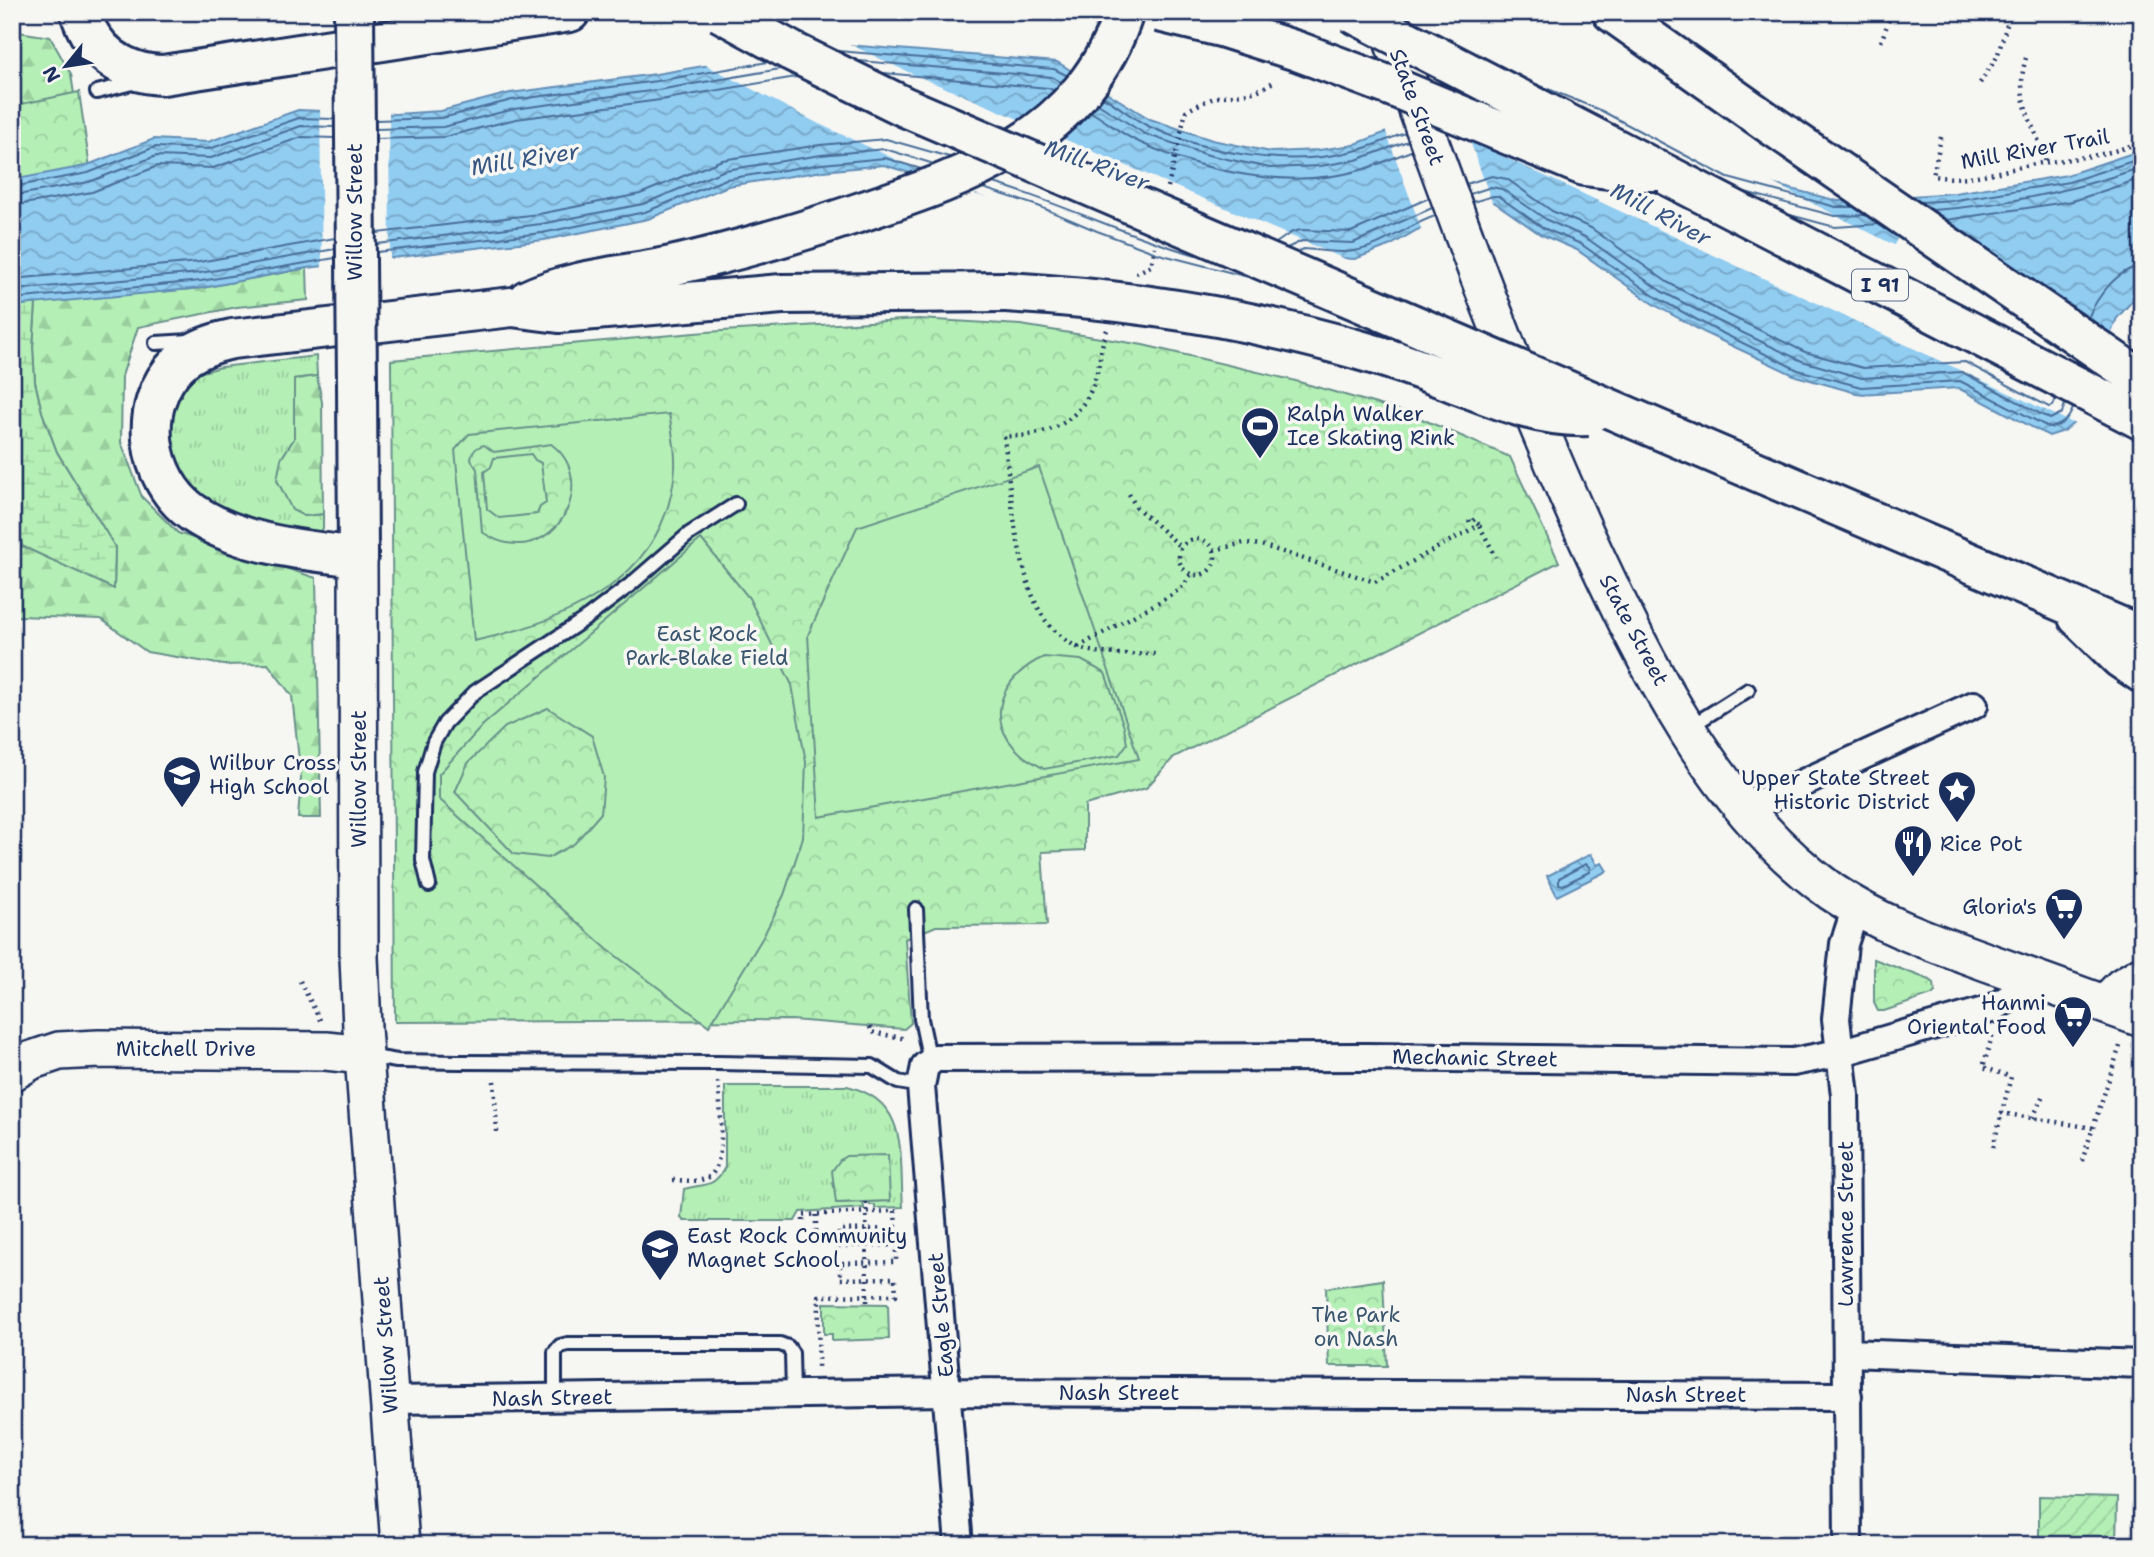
<svg xmlns="http://www.w3.org/2000/svg" width="2154" height="1557" font-family="'Shantell Sans',sans-serif">
	<style>
		.grass { fill: url(#grass-tufts); stroke: #68908a; stroke-width: 2 }
		.forest { fill: url(#forest-firs); stroke: #68908a; stroke-width: 2 }
		.wetland { fill: url(#wetland-marsh); stroke: #68908a; stroke-width: 2 }
		.park { fill: url(#park-crowns); stroke: #68908a; stroke-width: 2 }
		.garden { fill: url(#garden-furrows); stroke: #68908a; stroke-width: 2 }
		.pitch { fill: #b4f0b5; stroke: #68908a; stroke-width: 2; fill-rule: evenodd }
		.water { fill: url(#water-waves); stroke: #628db6; stroke-width: 2 }
		.pier { fill: #f6f6f2 }
		.lines { fill: none; stroke-linecap: round; stroke-linejoin: round }
		.shore { stroke: #4a6e99; stroke-width: 2 }
		.lane-casing { stroke: #1b2f5e; stroke-width: 18 }
		.street-casing { stroke: #1b2f5e; stroke-width: 32 }
		.secondary-casing { stroke: #1b2f5e; stroke-width: 42 }
		.primary-casing { stroke: #1b2f5e; stroke-width: 44 }
		.highway-casing { stroke: #1b2f5e; stroke-width: 44 }
		.path { stroke: #1b2f5e; stroke-width: 4.5; stroke-dasharray: 2 5; stroke-linecap: butt }
		.lane { stroke: #f6f6f2; stroke-width: 12 }
		.street { stroke: #f6f6f2; stroke-width: 26 }
		.secondary { stroke: #f6f6f2; stroke-width: 37 }
		.primary { stroke: #f6f6f2; stroke-width: 38 }
		.highway { stroke: #f6f6f2; stroke-width: 38 }
		.primary-bridge-casing { stroke: #1b2f5e; stroke-width: 44; stroke-linecap: butt }
		.highway-bridge-casing { stroke: #1b2f5e; stroke-width: 44; stroke-linecap: butt }
		.primary-bridge { stroke: #f6f6f2; stroke-width: 38 }
		.highway-bridge { stroke: #f6f6f2; stroke-width: 38 }
		.labels { text-anchor: middle; dominant-baseline: central; stroke-width: 7; stroke-linejoin: round; paint-order: stroke }
		.shield { fill: #f6f6f2; stroke: #5d6b8a; stroke-width: 2 }
		.shield-label { font-size: 19px; font-weight: bold; fill: #1b2f5e }
		.street-label { font-size: 21px; fill: #1b2f5e; stroke: #f6f6f2 }
		.poi-label { font-size: 21px; fill: #1b2f5e; stroke: #f6f6f2; text-anchor: start }
		.park-label { font-size: 21px; fill: #3a566f; stroke: #f6f6f2 }
		.water-label { font-size: 23px; font-style: italic; fill: #385683; stroke: #f6f6f2 }
	</style>
	<defs>
		<pattern id="grass-tufts" width="24" height="20" patternUnits="userSpaceOnUse" patternTransform="scale(1.75)"><rect width="24" height="20" fill="#b4f0b5"/><path d="M3 7l-1-3M5 7V3M7 7l1-3M15 17l-1-3M17 17v-4M19 17l1-3" fill="none" stroke="#9ace9e"/></pattern>
		<pattern id="forest-firs" width="22" height="20" patternUnits="userSpaceOnUse" patternTransform="scale(1.75)"><rect width="22" height="20" fill="#b4f0b5"/><path d="M5 1l3.5 6h-7zM16 11l3.5 6h-7z" fill="#9ace9e"/></pattern>
		<pattern id="wetland-marsh" width="20" height="14" patternUnits="userSpaceOnUse" patternTransform="scale(1.75)"><rect width="20" height="14" fill="#b4f0b5"/><path d="M1 5h8M5 5V1M11 12h8M15 12V8" fill="none" stroke="#9ace9e"/></pattern>
		<pattern id="park-crowns" width="20" height="18" patternUnits="userSpaceOnUse" patternTransform="scale(1.75)"><rect width="20" height="18" fill="#b4f0b5"/><path d="M2 6a3 3 0 1 1 6 0M12 15a3 3 0 1 1 6 0" fill="none" stroke="#9ace9e"/></pattern>
		<pattern id="garden-furrows" width="10" height="10" patternUnits="userSpaceOnUse" patternTransform="scale(1.75)"><rect width="10" height="10" fill="#b4f0b5"/><path d="M-1 1l2-2M0 10L10 0M9 11l2-2" fill="none" stroke="#9ace9e"/></pattern>
		<pattern id="water-waves" width="16" height="10" patternUnits="userSpaceOnUse" patternTransform="scale(1.75)"><rect width="16" height="10" fill="#91ccf1"/><path d="M0 5q4-4 8 0t8 0" fill="none" stroke="#76a6c6"/></pattern>
	</defs>
	<rect width="100%" height="100%" fill="#f6f6f2"/>
	<filter id="ink" filterUnits="userSpaceOnUse"><feTurbulence type="fractalNoise" baseFrequency=".0143" numOctaves="2"/><feDisplacementMap in="SourceGraphic" scale="14" xChannelSelector="R" yChannelSelector="G"/><feConvolveMatrix kernelMatrix="1 2 1 2 8 2 1 2 1" color-interpolation-filters="sRGB"/></filter>
	<g filter="url(#ink)">
		<path class="grass" d="M 316,356 L 317,376 L 294,379 L 294,439 L 281,459 L 305,516 L 323,514 L 323,528 L 320,534 L 278,530 L 210,505 L 186,485 L 175,467 L 166,418 L 175,395 L 195,374 L 221,367 Z
			M 725,1086 L 847,1086 C 910,1101 899,1154 903,1207 L 875,1208 L 875,1205 L 870,1205 L 870,1201 L 890,1201 L 836,1203 L 863,1202 L 864,1208 L 800,1212 L 795,1221 L 684,1221 L 681,1218 L 684,1189 C 703,1183 714,1189 725,1167 Z"/>
		<path class="forest" d="M 12,31 L 50,37 L 71,74 L 85,166 L 12,180 Z
			M 307,268 L 308,300 L 237,307 L 138,327 L 122,376 L 121,442 L 142,497 L 178,533 L 316,578 L 321,818 L 298,818 L 301,778 L 292,696 L 268,664 L 224,665 L 147,652 L 101,619 L 19,616 L 12,620 L 12,551 L 22,546 L 114,588 L 115,547 L 57,452 L 42,412 L 35,382 L 33,347 L 36,303 L 202,288 Z
			M 317,376 L 322,402 L 323,514 L 304,516 L 292,510 L 277,480 L 281,459 L 294,439 L 294,379 Z"/>
		<path class="wetland" d="M 36,303 L 33,347 L 35,382 L 42,412 L 57,452 L 115,547 L 114,589 L 22,546 L 20,536 L 12,534 L 12,306 Z"/>
		<path class="park" d="M 79,92 L 93,189 L 12,211 L 12,106 Z
			M 919,319 L 1021,325 L 1143,345 L 1215,362 L 1292,380 L 1408,413 L 1510,457 L 1559,562 L 1174,757 L 1146,788 L 1085,805 L 1085,850 L 1042,852 L 1047,925 L 936,926 L 905,939 L 911,1023 L 904,1029 L 792,1020 L 395,1022 L 391,360 L 706,332 Z
			M 1874,959 L 1930,980 L 1934,983 L 1935,992 L 1932,995 L 1884,1011 L 1878,1011 L 1874,1003 Z
			M 888,1155 L 890,1201 L 836,1203 L 832,1171 L 840,1160 L 846,1156 Z
			M 1383,1280 L 1387,1366 L 1329,1366 L 1326,1288 Z
			M 824,1303 L 888,1304 L 889,1339 L 832,1341 L 832,1334 L 824,1334 Z"/>
		<path class="garden" d="M 2039,1496 L 2117,1498 L 2116,1545 L 2039,1545 Z"/>
		<path class="pitch" d="M 669,414 C 672,431 676,450 675,467 C 668,579 568,621 474,641 L 455,450 L 469,434 ZM 484,445 L 494,452 L 551,444 C 597,477 562,554 507,543 C 498,542 490,537 482,532 L 477,469 L 471,460 C 472,451 476,447 484,445 Z
			M 531,454 L 535,460 L 541,463 L 546,503 L 540,507 L 537,514 L 499,518 L 487,509 L 484,472 L 491,467 L 494,458 Z
			M 1039,467 L 1139,759 L 819,817 L 808,635 L 857,527 ZM 1044,657 L 1081,660 L 1105,673 L 1124,727 L 1127,744 L 1119,755 L 1044,769 C 1037,764 1027,760 1021,754 C 981,719 1003,675 1044,657 Z
			M 701,539 L 749,598 L 792,685 L 806,762 L 803,837 L 784,895 L 763,937 L 709,1026 L 607,949 L 439,799 L 439,774 L 483,725 ZM 548,708 L 592,736 L 604,777 L 601,813 L 574,844 L 548,858 L 514,854 L 455,792 L 468,763 L 505,727 Z"/>
		<path class="water" d="M 835,44 L 1057,62 L 1150,119 L 1212,140 L 1271,152 L 1319,150 L 1353,145 L 1459,104 L 1838,201 L 1955,193 L 2067,175 L 2142,150 L 2142,290 L 2117,318 L 2075,422 L 2064,431 L 2049,436 L 1958,388 L 1860,394 L 1796,376 L 1709,335 L 1653,304 L 1577,250 L 1540,234 L 1494,202 L 1417,230 L 1391,245 L 1355,259 L 1303,256 L 1036,212 L 884,165 L 823,171 L 728,186 L 648,219 L 544,240 L 307,268 L 202,288 L 12,306 L 12,180 L 85,166 L 154,139 L 208,142 L 298,110 L 395,114 L 441,111 L 510,93 L 656,74 Z
			M 1591,854 L 1597,865 L 1602,863 L 1607,871 L 1557,896 L 1547,876 Z"/>
		<path class="pier" d="M 834,40 L 843,41 L 908,72 L 1028,123 L 1090,109 L 1064,139 L 1352,262 L 1304,260 L 1257,290 L 1156,264 L 976,194 L 971,196 L 915,178 L 927,174 L 819,124 L 702,63 Z
			M 1496,66 L 1539,74 L 1607,101 L 1732,168 L 1759,176 L 1894,245 L 1901,231 L 1851,196 L 1907,193 L 2114,335 L 2079,423 L 2077,425 L 1470,141 L 1493,205 L 1422,231 L 1385,129 L 1464,98 Z
			M 320,108 L 389,110 L 390,261 L 322,270 Z"/>
		<g class="lines">
			<path class="shore" d="M 838,51 L 1054,69 L 1066,75
				M 859,61 L 1052,77 L 1061,82
				M 884,73 L 1048,88 L 1053,90
				M 1536,84 L 1602,111 L 1728,178 L 1836,207 L 1853,207
				M 1103,97 C 1118,105 1132,118 1148,126 C 1209,154 1289,168 1354,151 C 1371,147 1388,139 1405,133
				M 1098,104 L 1145,134 L 1208,155 L 1270,168 L 1320,166 L 1356,160 L 1408,141
				M 1091,112 C 1107,121 1123,136 1141,143 C 1207,173 1290,190 1361,170 C 1378,165 1395,157 1411,151
				M 376,120 L 442,118 L 512,100 L 657,81 L 768,62
				M 376,129 L 443,127 L 514,109 L 658,90 L 780,69
				M 376,139 L 444,137 L 516,119 L 660,100 L 796,77
				M 994,183 C 1063,204 1127,236 1196,255
				M 1466,184 L 1492,176 L 1507,179 L 1552,211 L 1591,228 L 1667,282 L 1720,311 L 1805,352 L 1863,368 L 1965,362 L 2049,407 L 2053,406 L 2056,399
				M 12,187 L 88,173 L 155,147 L 209,149 L 299,118 L 334,119
				M 983,188 L 1038,206 L 1097,231 L 1159,254 L 1252,278
				M 1745,192 L 1835,216 L 1865,215
				M 1470,194 L 1491,187 L 1502,189 L 1547,220 L 1585,237 L 1661,291 L 1716,320 L 1802,361 L 1862,378 L 1962,372 L 2050,419 L 2062,413 L 2065,404
				M 12,196 L 89,182 L 156,156 L 211,158 L 301,126 L 334,127
				M 1473,202 L 1493,196 L 1498,196 L 1543,228 L 1581,244 L 1657,298 L 1712,328 L 1798,370 L 1861,387 L 1960,381 L 2050,428 C 2062,425 2069,420 2073,408
				M 1921,202 L 1956,200 L 2069,182 L 2142,158
				M 12,206 L 92,192 L 158,166 L 213,168 L 302,137 L 334,138
				M 1932,210 C 2004,205 2074,191 2142,167
				M 1790,215 L 1835,227 L 1879,224
				M 1946,220 L 2073,201 L 2142,178
				M 377,233 L 539,214 L 640,194 L 722,160 L 820,145 L 886,139 L 949,157
				M 1276,243 L 1292,232 L 1301,230 L 1351,232 L 1429,198
				M 377,244 L 541,224 L 643,204 L 725,170 L 821,155 L 885,149 L 934,164
				M 1287,248 L 1302,241 L 1353,243 L 1432,208
				M 377,252 L 542,233 L 645,212 L 726,179 L 822,164 L 885,158 L 921,169
				M 1297,252 L 1304,249 C 1319,250 1338,254 1354,251 C 1382,247 1408,225 1435,216
				M 12,279 L 199,262 L 335,238
				M 12,290 L 200,273 L 335,249
				M 12,299 L 201,281 L 335,258
				M 2088,318 C 2097,297 2118,268 2142,266
				M 1586,864 L 1590,868 L 1589,872 L 1563,885 L 1559,884 L 1559,878 Z"/>
			<defs>
				<path id="lane" d="M 97,92 L 136,82
					M 156,343 L 190,341
					M 1688,728 L 1748,690
					M 429,885 L 423,860 L 425,772 L 434,742 L 445,723 L 475,692 L 588,617 L 630,585 L 689,534 L 736,504
					M 916,909 L 921,1019 L 930,1061
					M 367,1056 L 397,1061 L 459,1062 L 717,1063 L 872,1066 L 898,1082 L 921,1086
					M 555,1398 L 555,1352 L 560,1346 L 568,1344 L 780,1344 L 788,1347 L 792,1353 L 793,1394"/>
				<path id="street" d="M 1744,810 L 1974,705
					M 1848,1353 L 2142,1364
					M 390,1400 L 947,1392 L 1848,1396
					M 959,1545 L 921,1086 L 925,1066 L 935,1058 L 1366,1057 L 1793,1062 L 1839,1053 L 1991,1009 L 2011,997 L 2031,978
					M 1848,1545 L 1845,1095 L 1836,1019 L 1844,944 L 1856,907"/>
				<path id="secondary" d="M 1383,13 C 1447,190 1509,367 1587,538 C 1645,663 1717,811 1832,892 C 1879,924 1931,942 1984,961 C 2036,980 2089,999 2142,1018
					M 358,557 L 359,957 L 362,1028 L 400,1545
					M 2105,1004 L 2122,987 L 2142,975
					M 12,1072 L 32,1060 L 59,1051 L 99,1049 L 326,1051 L 363,1055"/>
				<path id="primary" d="M 357,384 L 358,557"/>
				<path id="highway" d="M 80,12 C 92,51 122,74 163,75 L 570,12
					M 1612,12 L 1770,124 L 2142,380
					M 1659,171 L 2142,420
					M 527,300 C 571,279 624,276 671,266 C 734,252 795,234 855,214 C 969,176 1083,139 1124,12
					M 1580,396 L 2142,636
					M 358,557 C 303,550 240,545 193,513 C 146,479 136,405 179,363 C 194,349 213,343 232,339 L 512,307 L 559,313 L 782,294 L 1006,292
					M 2078,617 L 2120,658 L 2142,673"/>
			</defs>
			<use href="#lane" class="lane-casing"/>
			<use href="#street" class="street-casing"/>
			<use href="#secondary" class="secondary-casing"/>
			<use href="#primary" class="primary-casing"/>
			<use href="#highway" class="highway-casing"/>
			<path class="path" d="M 1881,42 L 1891,14
				M 2026,58 C 2013,101 2035,124 2046,162
				M 1980,83 L 1997,57 L 2011,12
				M 1941,137 L 1933,176 C 1969,182 1999,171 2035,164 C 2072,158 2107,157 2142,141
				M 1168,187 L 1186,111 C 1198,105 1210,98 1223,96 C 1247,93 1255,95 1276,80
				M 1136,273 L 1151,266 L 1155,247
				M 1107,330 C 1101,344 1101,357 1097,372 C 1086,419 1051,438 1004,436 C 1010,484 1017,597 1054,630 C 1060,636 1068,642 1075,646 C 1095,656 1132,654 1155,654
				M 1129,494 L 1136,507 L 1181,547
				M 1469,520 L 1470,523 L 1475,519 L 1479,525
				M1179 557a18 18 0 1 1 36 0a18 18 0 1 1-36 0Z
				M 1214,550 L 1244,543 L 1261,545 L 1375,582 L 1479,525 L 1496,557
				M 1078,647 L 1173,594 L 1185,584 L 1191,574
				M 300,981 L 321,1022
				M 870,1027 L 871,1032 L 907,1039
				M 494,1081 L 497,1132
				M 2001,1113 L 2093,1128
				M 2033,1118 L 2043,1095
				M 1993,1147 L 2011,1077 L 1983,1067 L 1993,1033
				M 2082,1161 L 2121,1043
				M 673,1180 C 683,1180 697,1183 707,1178 C 728,1168 720,1103 718,1082
				M 866,1202 L 867,1304
				M 803,1221 L 803,1215 L 895,1211 L 896,1229 L 839,1230 L 839,1246 L 896,1245 L 896,1262 L 840,1263 L 840,1279 L 895,1278 L 896,1295 L 819,1296 L 818,1370
				M 816,1245 L 816,1215"/>
			<use href="#lane" class="lane"/>
			<use href="#street" class="street"/>
			<use href="#secondary" class="secondary"/>
			<use href="#primary" class="primary"/>
			<use href="#highway" class="highway"/>
			<defs>
				<path id="primary-bridge" d="M 354,12 L 357,384"/>
				<path id="highway-bridge" d="M 720,12 L 791,51 L 905,107 L 1580,396
					M 1159,12 L 1221,27 L 1297,51 L 1393,87 L 1584,166 L 1625,171 L 1659,171
					M 1351,12 L 1651,167
					M 1006,292 C 1125,299 1245,317 1359,350 C 1388,358 1417,368 1445,379 C 1492,397 1537,418 1588,416"/>
			</defs>
			<use href="#primary-bridge" class="primary-bridge-casing"/>
			<use href="#highway-bridge" class="highway-bridge-casing"/>
			<use href="#primary-bridge" class="primary-bridge"/>
			<use href="#highway-bridge" class="highway-bridge"/>
		</g>
	</g>
	<defs>
		<symbol id="stadium-pin" viewBox="-11 -11 22 30"><path d="M0 17L-7.5 6A9.5 9.5 0 1 1 7.5 6Z" fill="#1b2f5e" stroke="#f6f6f2"/><path d="M0-5a6.5 5 0 1 0 0 10a6.5 5 0 1 0 0-10ZM-3.5-1.8h7v3.6h-7Z" fill="#fff"/></symbol>
		<symbol id="school-pin" viewBox="-11 -11 22 30"><path d="M0 17L-7.5 6A9.5 9.5 0 1 1 7.5 6Z" fill="#1b2f5e" stroke="#f6f6f2"/><path d="M0-5L7-2L0 1L-7-2ZM-4 1L0 2.5L4 1V4Q0 6-4 4Z" fill="#fff"/></symbol>
		<symbol id="sight-pin" viewBox="-11 -11 22 30"><path d="M0 17L-7.5 6A9.5 9.5 0 1 1 7.5 6Z" fill="#1b2f5e" stroke="#f6f6f2"/><path d="M0-6L1.8-2.2L6-1.7L2.9 1.2L3.7 5.4L0 3.3L-3.7 5.4L-2.9 1.2L-6-1.7L-1.8-2.2Z" fill="#fff"/></symbol>
		<symbol id="restaurant-pin" viewBox="-11 -11 22 30"><path d="M0 17L-7.5 6A9.5 9.5 0 1 1 7.5 6Z" fill="#1b2f5e" stroke="#f6f6f2"/><path d="M-5-6h1v4h1v-4h1v4h1v-4h1v5L-1.5 .5V6h-2V.5L-5-1ZM5-6V6H3V1.5H1.5Q1.5-4 5-6Z" fill="#fff"/></symbol>
		<symbol id="supermarket-pin" viewBox="-11 -11 22 30"><path d="M0 17L-7.5 6A9.5 9.5 0 1 1 7.5 6Z" fill="#1b2f5e" stroke="#f6f6f2"/><path d="M-6-5.5h2.5l.6 2H6L4.5 2H-2.5L-4.4-4H-6ZM-1.5 3.2a1.3 1.3 0 1 0 .1 0ZM3 3.2a1.3 1.3 0 1 0 .1 0Z" fill="#fff"/></symbol>
	</defs>
	<g fill-rule="evenodd">
		<use href="#stadium-pin" x="1238" y="404" width="44" height="60"/>
		<use href="#school-pin" x="160" y="753" width="44" height="60"/>
		<use href="#sight-pin" x="1935" y="768" width="44" height="60"/>
		<use href="#restaurant-pin" x="1891" y="822" width="44" height="60"/>
		<use href="#supermarket-pin" x="2042" y="885" width="44" height="60"/>
		<use href="#supermarket-pin" x="2051" y="993" width="44" height="60"/>
		<use href="#school-pin" x="638" y="1226" width="44" height="60"/>
	</g>
	<g class="labels">
		<rect class="shield" x="1852" y="269.5" width="56" height="31" rx="5"/>
		<g class="shield-label">
			<text x="1880" y="285">I 91</text>
		</g>
		<g class="street-label">
			<text transform="translate(1417 107) rotate(70)">State Street</text>
			<text transform="translate(2035 149) rotate(-10)">Mill River Trail</text>
			<text transform="translate(355 212) rotate(-90)">Willow Street</text>
			<text transform="translate(1634 630) rotate(62)">State Street</text>
			<text transform="translate(359 779) rotate(-90)">Willow Street</text>
			<text x="186" y="1049">Mitchell Drive</text>
			<text transform="translate(1475 1058) rotate(1)">Mechanic Street</text>
			<text transform="translate(1846 1224) rotate(-90)">Lawrence Street</text>
			<text transform="translate(941 1315) rotate(-95)">Eagle Street</text>
			<text transform="translate(386 1345) rotate(-94)">Willow Street</text>
			<text x="1119" y="1393">Nash Street</text>
			<text x="1686" y="1395">Nash Street</text>
			<text transform="translate(552 1398) rotate(-1)">Nash Street</text>
		</g>
		<g class="poi-label">
			<text x="1287" y="414">Ralph Walker<tspan x="1287" dy="24">Ice Skating Rink</tspan></text>
			<text x="209" y="763">Wilbur Cross<tspan x="209" dy="24">High School</tspan></text>
			<text x="1930" y="778" text-anchor="end">Upper State Street<tspan x="1930" dy="24">Historic District</tspan></text>
			<text x="1940" y="844">Rice Pot</text>
			<text x="2037" y="907" text-anchor="end">Gloria's</text>
			<text x="2046" y="1003" text-anchor="end">Hanmi<tspan x="2046" dy="24">Oriental Food</tspan></text>
			<text x="687" y="1236">East Rock Community<tspan x="687" dy="24">Magnet School</tspan></text>
		</g>
		<g class="park-label">
			<text x="707" y="634">East Rock<tspan x="707" dy="24">Park-Blake Field</tspan></text>
			<text x="1356" y="1315">The Park<tspan x="1356" dy="24">on Nash</tspan></text>
		</g>
		<g class="water-label">
			<text transform="translate(525 159) rotate(-9)">Mill River</text>
			<text transform="translate(1097 165) rotate(20)">Mill River</text>
			<text transform="translate(1661 214) rotate(28)">Mill River</text>
		</g>
	</g>
	<rect width="2154" height="1557" fill="none" stroke="#f6f6f2" stroke-width="42"/>
	<rect x="21" y="21" width="2112" height="1515" fill="none" stroke="#1b2f5e" stroke-width="2.5" filter="url(#ink)"/>
	<g transform="translate(66 66) rotate(240)" stroke="#f6f6f2" stroke-width="5" paint-order="stroke">
	<path d="M0-5L12 26L0 18L-12 26Z" fill="#1b2f5e"/>
	<text y="-10" font-size="19" font-weight="bold" text-anchor="middle" fill="#1b2f5e">N</text>
	</g>
</svg>
